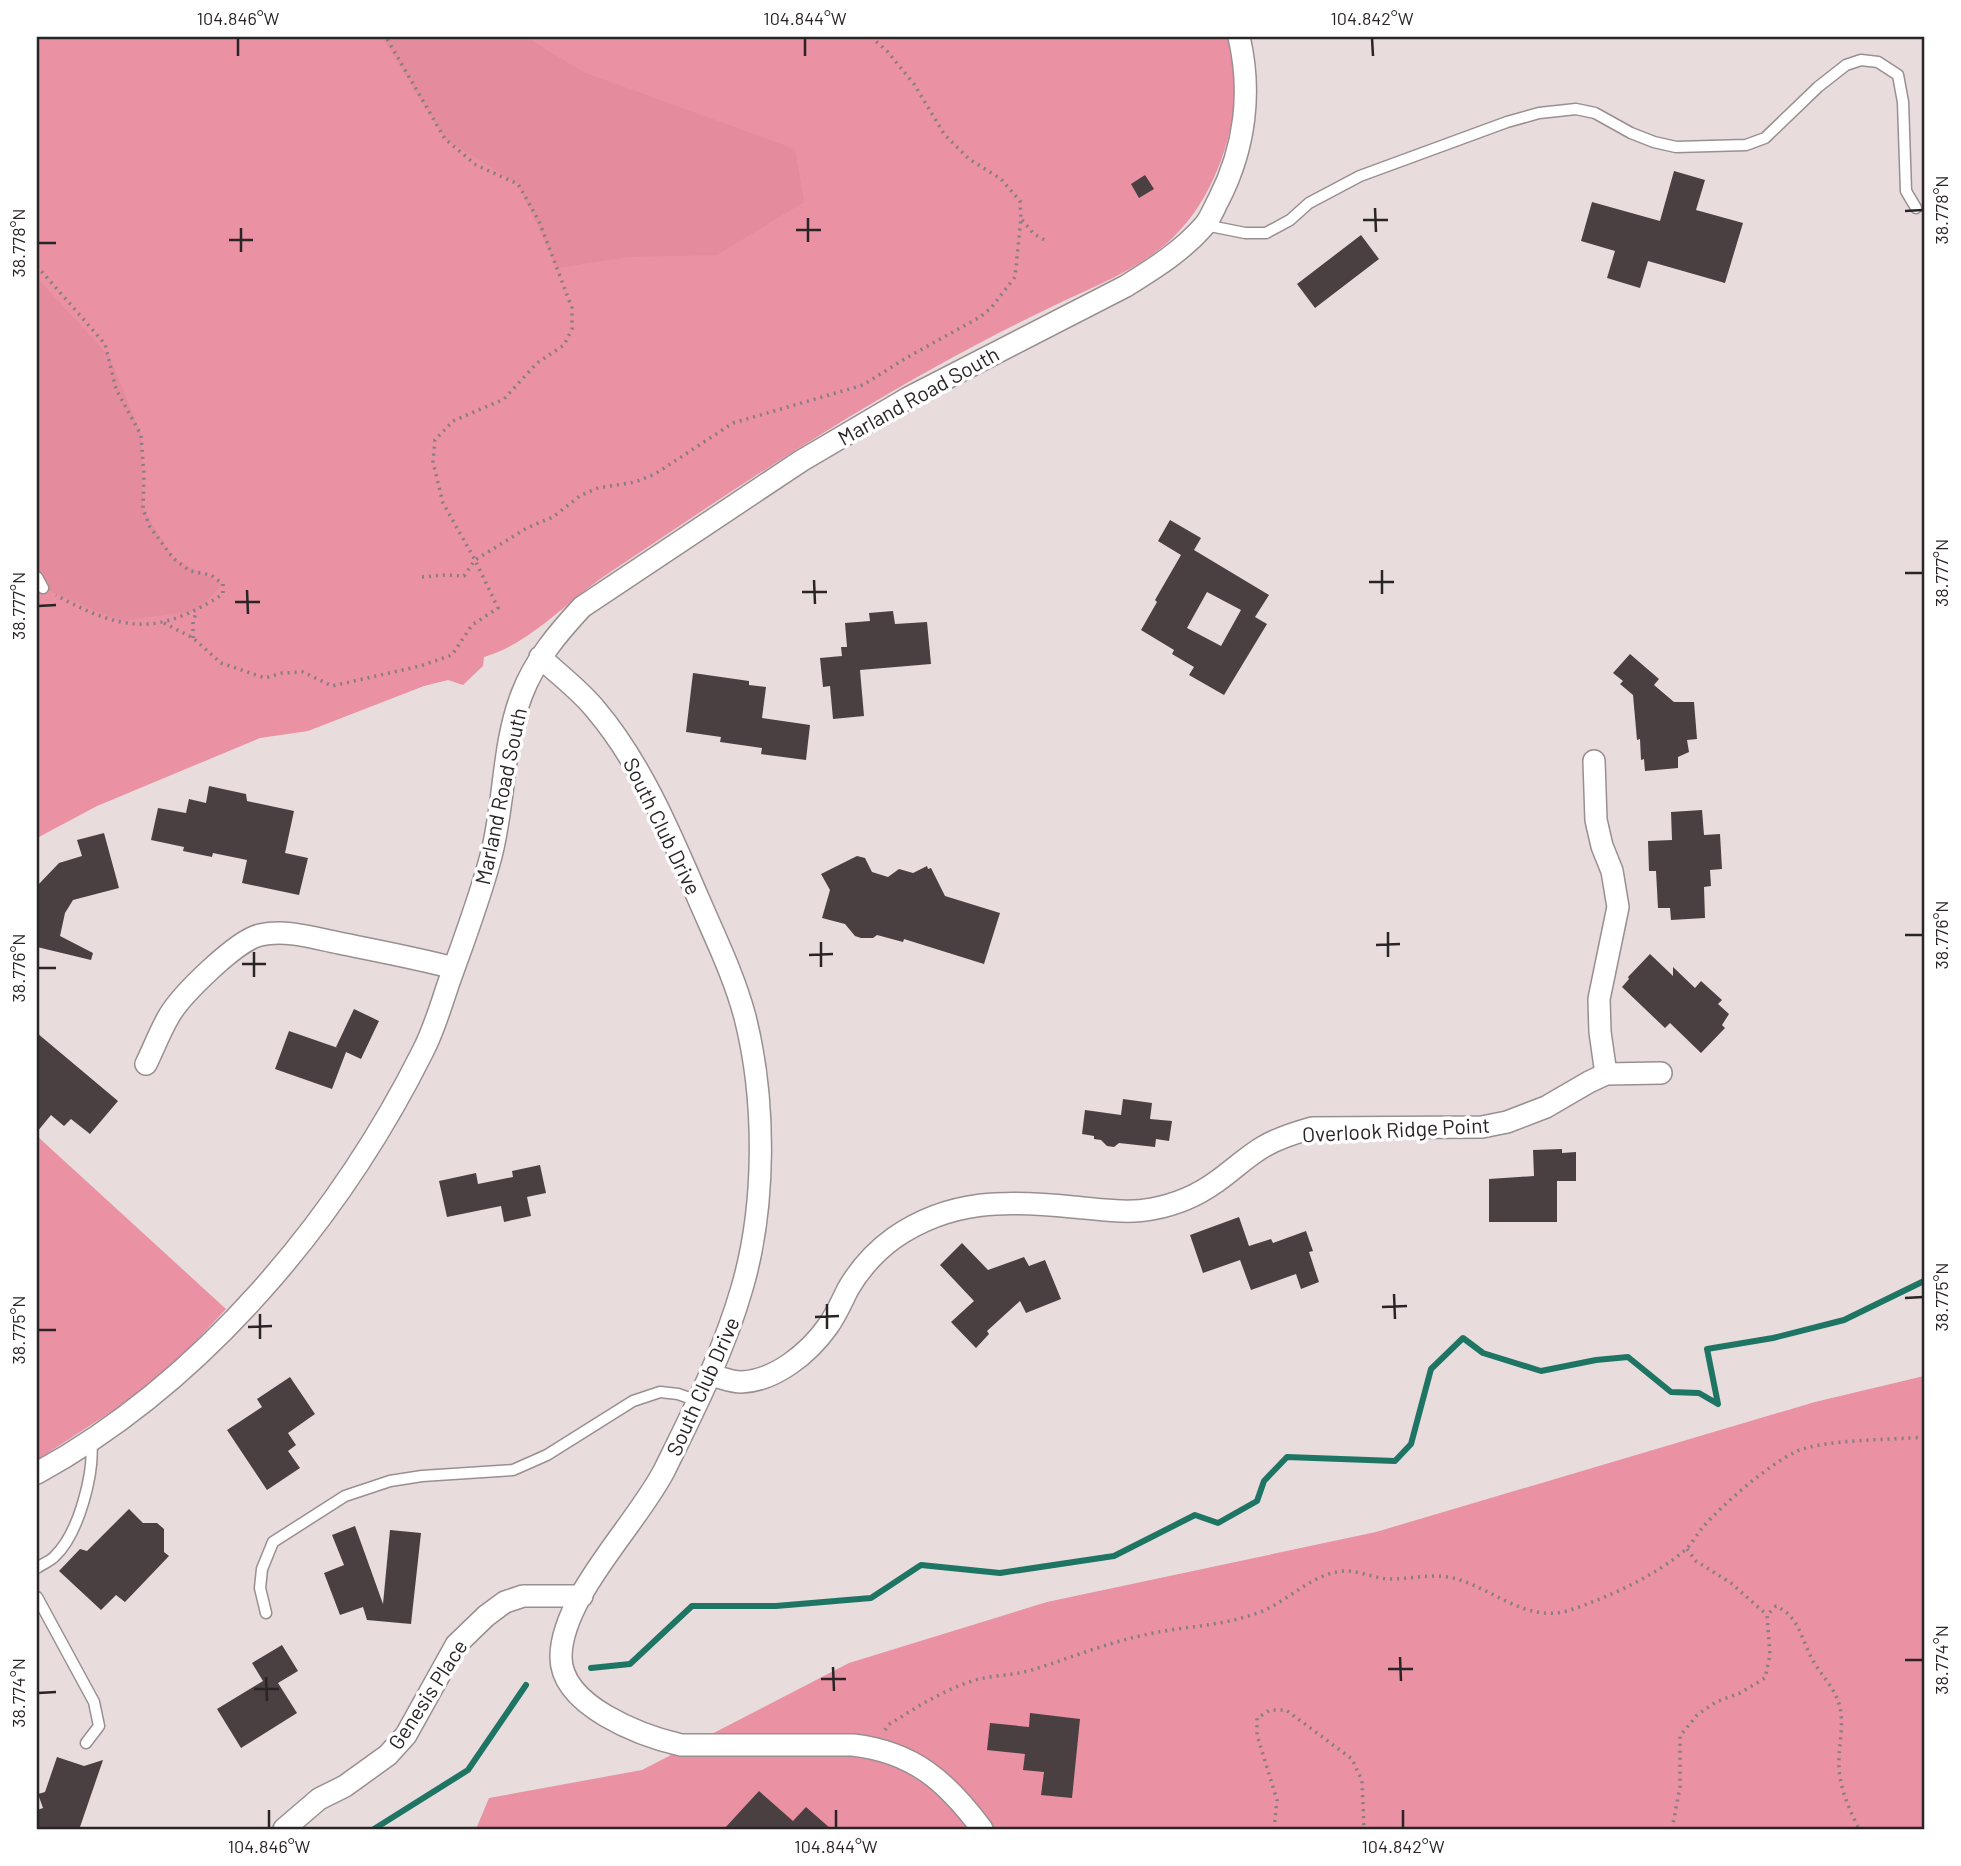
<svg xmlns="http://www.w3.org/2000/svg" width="1961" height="1866" font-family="Barlow,sans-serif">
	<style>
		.green { fill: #ea91a3 }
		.forest { fill: #e58b9e }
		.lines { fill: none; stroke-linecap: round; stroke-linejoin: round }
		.stream { stroke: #1e7563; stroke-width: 6 }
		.building { fill: #4a4041; fill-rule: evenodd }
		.lane-casing { stroke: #9a8f90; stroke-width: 13 }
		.street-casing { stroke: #9a8f90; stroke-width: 24 }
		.path { stroke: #867e7f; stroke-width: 3.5; stroke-dasharray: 2 5; stroke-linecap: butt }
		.lane { stroke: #fff; stroke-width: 10 }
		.street { stroke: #fff; stroke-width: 21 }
		.ticks { fill: none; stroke: #292425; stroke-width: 2.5 }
		.labels { text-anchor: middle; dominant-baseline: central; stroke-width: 7; stroke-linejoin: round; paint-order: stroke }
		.street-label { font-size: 21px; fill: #292425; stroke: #fff }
		.neatline { fill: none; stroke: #292425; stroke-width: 2.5 }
		.ticks-label { font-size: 18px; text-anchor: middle; fill: #292425 }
	</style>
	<rect width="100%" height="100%" fill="#e8dcdd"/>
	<path class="green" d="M 37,37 L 1228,37 C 1230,47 1235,57 1235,68 C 1240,121 1217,190 1181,229 C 1145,270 1088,288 1041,312 C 1006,329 971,347 937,366 C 823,429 715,502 606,575 C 566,602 531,643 484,657 L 483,666 L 463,685 L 448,680 L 424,686 L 308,731 L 260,738 L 97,806 L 37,838 Z
		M 37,1136 L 226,1309 L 184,1354 L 140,1393 L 37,1460 Z
		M 1924,1376 L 1924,1829 L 476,1829 L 489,1798 L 642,1770 L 849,1663 L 1047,1602 L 1376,1532 L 1815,1402 Z"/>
	<path class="forest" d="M 382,37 L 526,37 L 583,72 L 795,149 L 804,202 L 717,255 L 629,257 L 557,268 L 518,184 L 445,139 Z
		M 37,278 L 110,357 L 141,435 L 143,509 L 173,558 L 223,584 L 197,611 L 119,621 L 43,588 L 37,579 Z"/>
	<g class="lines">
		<path class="stream" d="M 591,1668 L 630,1664 L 692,1606 L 776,1606 L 871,1598 L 921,1565 L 1000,1573 L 1114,1556 L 1195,1515 L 1218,1523 L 1257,1501 L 1264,1481 L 1287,1457 L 1395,1461 L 1411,1444 L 1431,1369 L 1463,1338 L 1483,1353 L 1541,1371 L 1596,1360 L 1628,1357 L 1671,1392 L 1699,1393 L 1718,1404 L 1707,1349 L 1773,1338 L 1844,1320 L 1924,1281
			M 374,1829 L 468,1770 L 526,1685"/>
	</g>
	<path class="building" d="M 1674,171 L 1705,180 L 1696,210 L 1743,223 L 1725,283 L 1648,261 L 1640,288 L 1607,278 L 1615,251 L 1581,241 L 1592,202 L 1660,221 Z
		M 1145,175 L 1154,189 L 1139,198 L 1131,184 Z
		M 1361,235 L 1379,259 L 1315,308 L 1297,284 Z
		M 1170,520 L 1201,538 L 1194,550 L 1269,595 L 1255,617 L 1267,624 L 1224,695 L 1189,675 L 1194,667 L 1172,654 L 1174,650 L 1141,630 L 1157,602 L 1155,600 L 1181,555 L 1158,541 ZM 1207,592 L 1241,610 L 1221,646 L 1187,628 Z
		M 893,611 L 895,624 L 927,622 L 931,664 L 860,670 L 864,716 L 833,719 L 830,686 L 823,687 L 820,658 L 842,656 L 841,647 L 847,647 L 845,623 L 870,621 L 869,613 Z
		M 1630,654 L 1659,679 L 1654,685 L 1674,702 L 1694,702 L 1697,739 L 1687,740 L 1689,752 L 1678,757 L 1678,768 L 1645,771 L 1644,759 L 1641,760 L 1640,739 L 1637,740 L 1633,695 L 1620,684 L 1623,681 L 1613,673 Z
		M 693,673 L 749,681 L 749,685 L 766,687 L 762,718 L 810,725 L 806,760 L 761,754 L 762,748 L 720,742 L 721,737 L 686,732 Z
		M 209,786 L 246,794 L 247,801 L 294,811 L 285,853 L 308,858 L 299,895 L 242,883 L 247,860 L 213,853 L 212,857 L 183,851 L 184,847 L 151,840 L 158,808 L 186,813 L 189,799 L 206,803 Z
		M 1702,810 L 1704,835 L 1720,834 L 1722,869 L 1710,870 L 1711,886 L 1704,887 L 1705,918 L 1671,920 L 1670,908 L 1658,908 L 1656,871 L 1649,871 L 1648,841 L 1672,840 L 1671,812 Z
		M 104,833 L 119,888 L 73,900 L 65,913 L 60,936 L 93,953 L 91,960 L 37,947 L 37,886 L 59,863 L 82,856 L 77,840 Z
		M 857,856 L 865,858 L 872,872 L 888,877 L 899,869 L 913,873 L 927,866 L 928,869 L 931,868 L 945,896 L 1000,913 L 984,964 L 904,939 L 903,942 L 877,935 L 873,938 L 861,938 L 855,936 L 845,924 L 822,918 L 830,890 L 821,874 Z
		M 1650,954 L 1673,976 L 1673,967 L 1695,988 L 1701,981 L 1722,1000 L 1718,1004 L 1729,1014 L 1722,1025 L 1725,1028 L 1701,1053 L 1670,1023 L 1665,1028 L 1622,987 L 1629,979 L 1628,977 Z
		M 354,1009 L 379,1021 L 361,1059 L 346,1052 L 332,1089 L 275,1069 L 289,1031 L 338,1048 L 336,1047 Z
		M 37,1033 L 118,1101 L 90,1134 L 71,1119 L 64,1126 L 51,1115 L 37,1132 Z
		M 1123,1099 L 1152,1103 L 1150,1119 L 1172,1121 L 1169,1141 L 1156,1139 L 1155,1147 L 1119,1143 L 1114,1147 L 1107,1146 L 1101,1140 L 1094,1139 L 1094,1136 L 1082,1134 L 1085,1110 L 1121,1115 Z
		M 1562,1149 L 1562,1153 L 1576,1152 L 1576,1181 L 1557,1181 L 1557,1222 L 1489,1222 L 1489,1179 L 1534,1176 L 1533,1150 Z
		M 540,1165 L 546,1193 L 527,1197 L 531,1216 L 504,1222 L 501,1206 L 447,1217 L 439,1181 L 476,1173 L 478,1184 L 513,1177 L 512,1171 Z
		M 1239,1217 L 1249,1246 L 1271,1239 L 1273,1243 L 1306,1231 L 1313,1251 L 1309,1252 L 1319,1282 L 1301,1289 L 1296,1274 L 1251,1290 L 1240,1260 L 1203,1273 L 1190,1235 Z
		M 962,1243 L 988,1270 L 1024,1257 L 1029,1266 L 1045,1260 L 1061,1299 L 1026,1313 L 1020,1301 L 987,1331 L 989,1334 L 976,1348 L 951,1322 L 974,1301 L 940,1265 Z
		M 290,1377 L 315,1414 L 288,1433 L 296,1445 L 288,1451 L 300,1468 L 267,1490 L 227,1430 L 262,1407 L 257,1399 Z
		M 129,1509 L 143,1523 L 157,1523 L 164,1529 L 164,1552 L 169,1556 L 125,1602 L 116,1595 L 101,1610 L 59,1571 L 80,1549 L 87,1551 Z
		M 355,1526 L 383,1604 L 390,1530 L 421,1533 L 411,1624 L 367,1620 L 363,1607 L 340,1615 L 324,1573 L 344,1565 L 332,1535 Z
		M 282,1645 L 298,1671 L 278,1683 L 297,1713 L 241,1748 L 217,1709 L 263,1681 L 252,1663 Z
		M 1030,1713 L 1080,1719 L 1072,1798 L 1041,1795 L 1044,1772 L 1023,1770 L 1025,1754 L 987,1750 L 990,1723 L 1029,1727 Z
		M 57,1757 L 84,1766 L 103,1760 L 80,1827 L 73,1829 L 37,1829 L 37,1810 L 43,1808 L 38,1794 L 45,1792 Z
		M 759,1791 L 793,1821 L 806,1807 L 831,1829 L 724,1829 Z"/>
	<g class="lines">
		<defs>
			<path id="lane" d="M 1205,225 L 1245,233 L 1266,233 L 1290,220 L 1309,203 L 1360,176 L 1507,122 L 1539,113 L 1576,109 L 1595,113 L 1631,133 L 1654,142 L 1676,147 L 1746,145 L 1765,138 L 1818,87 L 1846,65 L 1861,60 L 1878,62 L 1898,75 L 1903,102 L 1906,191 L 1916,208
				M 37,577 L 43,588
				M 37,1568 C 42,1564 51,1561 55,1556 C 79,1533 95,1472 91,1440
				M 37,1597 L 94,1702 L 99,1726 L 86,1743
				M 266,1613 L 260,1588 L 262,1569 L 273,1542 L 345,1496 L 390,1481 L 422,1476 L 513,1470 L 547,1455 L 633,1401 L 660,1392 L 678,1394 L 698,1401"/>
			<path id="street" d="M 540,657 C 558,674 580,690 596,710 C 640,762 669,830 696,893 C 713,933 734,975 745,1017 C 766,1100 766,1206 742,1288 C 724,1351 694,1410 665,1469 C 638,1523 562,1596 561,1656 C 560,1706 642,1736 681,1745 L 853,1745 C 914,1752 947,1782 982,1829
				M 1594,761 L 1596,820 L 1602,846 L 1612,871 L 1618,907 L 1599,999 L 1600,1032 L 1606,1074
				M 146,1064 C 154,1048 160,1031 169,1016 C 181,995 237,940 260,935 C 286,929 314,938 339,943 C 378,951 416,958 454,968
				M 710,1375 C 720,1377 731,1382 741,1382 C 775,1381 809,1353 828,1326 C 836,1315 842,1301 848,1289 C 859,1270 876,1251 894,1238 C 950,1199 1008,1200 1073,1207 C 1099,1209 1126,1214 1152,1209 C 1174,1205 1198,1195 1216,1182 C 1232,1171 1246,1157 1263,1147 C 1278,1138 1294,1133 1312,1128 L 1482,1127 L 1507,1122 L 1546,1107 L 1589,1082 L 1606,1074 L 1661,1073
				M 37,1473 C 203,1382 339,1219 423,1051 C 434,1030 441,1005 449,982 C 464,940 480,898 491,856 C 505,803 502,745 522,694 C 535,660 558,633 582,607 L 801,461 L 908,398 L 1126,286 C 1153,269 1181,252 1203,227 C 1210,220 1214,208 1219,199 C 1245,148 1252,92 1239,37
				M 284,1829 L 319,1799 L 345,1786 L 388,1755 L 406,1735 L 456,1645 L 486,1616 L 505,1602 L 523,1596 L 582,1596"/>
		</defs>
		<use href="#lane" class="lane-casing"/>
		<use href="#street" class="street-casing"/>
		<path class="path" d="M 1022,220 L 1034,234 L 1048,242
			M 37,266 L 105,344 L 116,389 L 141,435 L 144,476 L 143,509 L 150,527 L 173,558 L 190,571 L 211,575 L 223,584 L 223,594 C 158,636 123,632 56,595
			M 422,577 L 445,575 L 464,576 L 475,560 L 527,528 L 553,517 L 581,495 L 598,488 L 635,482 L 655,474 L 733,423 L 863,385 L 906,358 L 980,317 L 991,308 L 1015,277 L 1021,218 L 1020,201 L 1001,179 L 969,159 L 944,134 L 914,84 L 887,51 L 871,37
			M 164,623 L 193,638 L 221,663 L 265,678 L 282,673 L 303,672 L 332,686 L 420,666 L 452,655 L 472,625 L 498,608 L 475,560 L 443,503 L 433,462 L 435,440 L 453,421 L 504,399 L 537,363 L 564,345 L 572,329 L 572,308 L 539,221 L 518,184 L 476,165 L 445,139 L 386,37
			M 193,638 L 193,621 L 197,611
			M 1687,1549 L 1696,1561 L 1731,1583 L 1767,1615
			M 885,1730 L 888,1725 C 917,1707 946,1688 979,1679 C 997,1675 1017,1675 1035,1669 C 1073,1657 1109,1642 1149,1634 C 1185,1626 1225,1626 1260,1612 C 1289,1601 1313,1572 1346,1571 C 1361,1571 1376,1579 1391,1579 C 1410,1579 1429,1574 1448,1577 C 1489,1584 1525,1625 1570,1610 C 1607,1598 1657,1575 1685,1550 C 1692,1544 1697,1534 1703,1527 C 1723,1504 1767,1466 1795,1452 C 1823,1439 1891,1440 1924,1437
			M 1274,1829 L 1277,1800 L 1257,1735 L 1257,1718 L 1270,1710 L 1286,1710 L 1352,1759 L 1362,1781 L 1364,1829
			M 1672,1829 L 1680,1787 L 1680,1736 L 1697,1715 L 1716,1702 L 1740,1693 L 1765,1678 L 1770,1655 L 1767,1615 L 1776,1606 C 1797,1616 1800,1633 1809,1653 C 1818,1674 1839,1689 1841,1714 C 1843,1732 1838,1750 1839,1768 C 1840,1789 1850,1811 1859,1829"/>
		<use href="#lane" class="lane"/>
		<use href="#street" class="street"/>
	</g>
	<path class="ticks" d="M 238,38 L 238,56M 805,38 L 805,56M 1372,38 L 1373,56M 1375,208 L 1376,232M 1905,211 L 1923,210M 808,218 L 808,242M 1363,220 L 1388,220M 241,228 L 241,252M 796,230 L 821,230M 229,240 L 253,240M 38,243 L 56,243M 1382,570 L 1382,594M 1905,573 L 1923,573M 814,580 L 815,604M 1369,582 L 1394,582M 247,590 L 248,614M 802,592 L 827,592M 235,602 L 260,602M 38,606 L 56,605M 1388,932 L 1388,957M 1905,935 L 1923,935M 821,942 L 821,967M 1376,945 L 1400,944M 254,952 L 254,977M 809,955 L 833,954M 242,964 L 266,964M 38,968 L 56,968M 1394,1294 L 1395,1319M 1905,1298 L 1923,1297M 827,1304 L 827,1329M 1382,1307 L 1407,1306M 260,1314 L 260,1339M 815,1317 L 839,1316M 248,1327 L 272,1326M 38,1330 L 56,1330M 1400,1657 L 1401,1681M 1905,1660 L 1923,1660M 833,1667 L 834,1691M 1388,1669 L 1413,1669M 266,1677 L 267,1701M 821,1679 L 846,1679M 254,1689 L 279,1689M 38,1693 L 56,1692M 269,1810 L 269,1828M 836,1810 L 836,1828M 1403,1810 L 1403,1828"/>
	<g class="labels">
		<g class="street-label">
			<text transform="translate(918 395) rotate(-29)">Marland Road South</text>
			<text transform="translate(500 796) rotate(-78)">Marland Road South</text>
			<text transform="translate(663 826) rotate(64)">South Club Drive</text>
			<text transform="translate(1396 1129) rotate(-3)">Overlook Ridge Point</text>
			<text transform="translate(702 1386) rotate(-66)">South Club Drive</text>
			<text transform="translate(427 1694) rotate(-57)">Genesis Place</text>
		</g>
	</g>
	<rect width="1961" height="1866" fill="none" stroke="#ffffff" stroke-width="77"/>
	<rect x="38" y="38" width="1885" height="1790" class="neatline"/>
	<g class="ticks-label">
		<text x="238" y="25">104.846°W</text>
		<text x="805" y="25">104.844°W</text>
		<text x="1372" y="25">104.842°W</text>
		<text transform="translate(1942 210) rotate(-90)" y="6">38.778°N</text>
		<text transform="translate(19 243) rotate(-90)" y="6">38.778°N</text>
		<text transform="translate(1942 573) rotate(-90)" y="6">38.777°N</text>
		<text transform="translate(19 606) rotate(-90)" y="6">38.777°N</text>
		<text transform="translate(1942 935) rotate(-90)" y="6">38.776°N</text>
		<text transform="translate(19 968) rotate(-90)" y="6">38.776°N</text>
		<text transform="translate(1942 1297) rotate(-90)" y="6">38.775°N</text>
		<text transform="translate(19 1330) rotate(-90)" y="6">38.775°N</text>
		<text transform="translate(1942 1660) rotate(-90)" y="6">38.774°N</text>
		<text transform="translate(19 1693) rotate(-90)" y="6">38.774°N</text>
		<text x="269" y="1853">104.846°W</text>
		<text x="836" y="1853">104.844°W</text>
		<text x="1403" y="1853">104.842°W</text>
	</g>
</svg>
